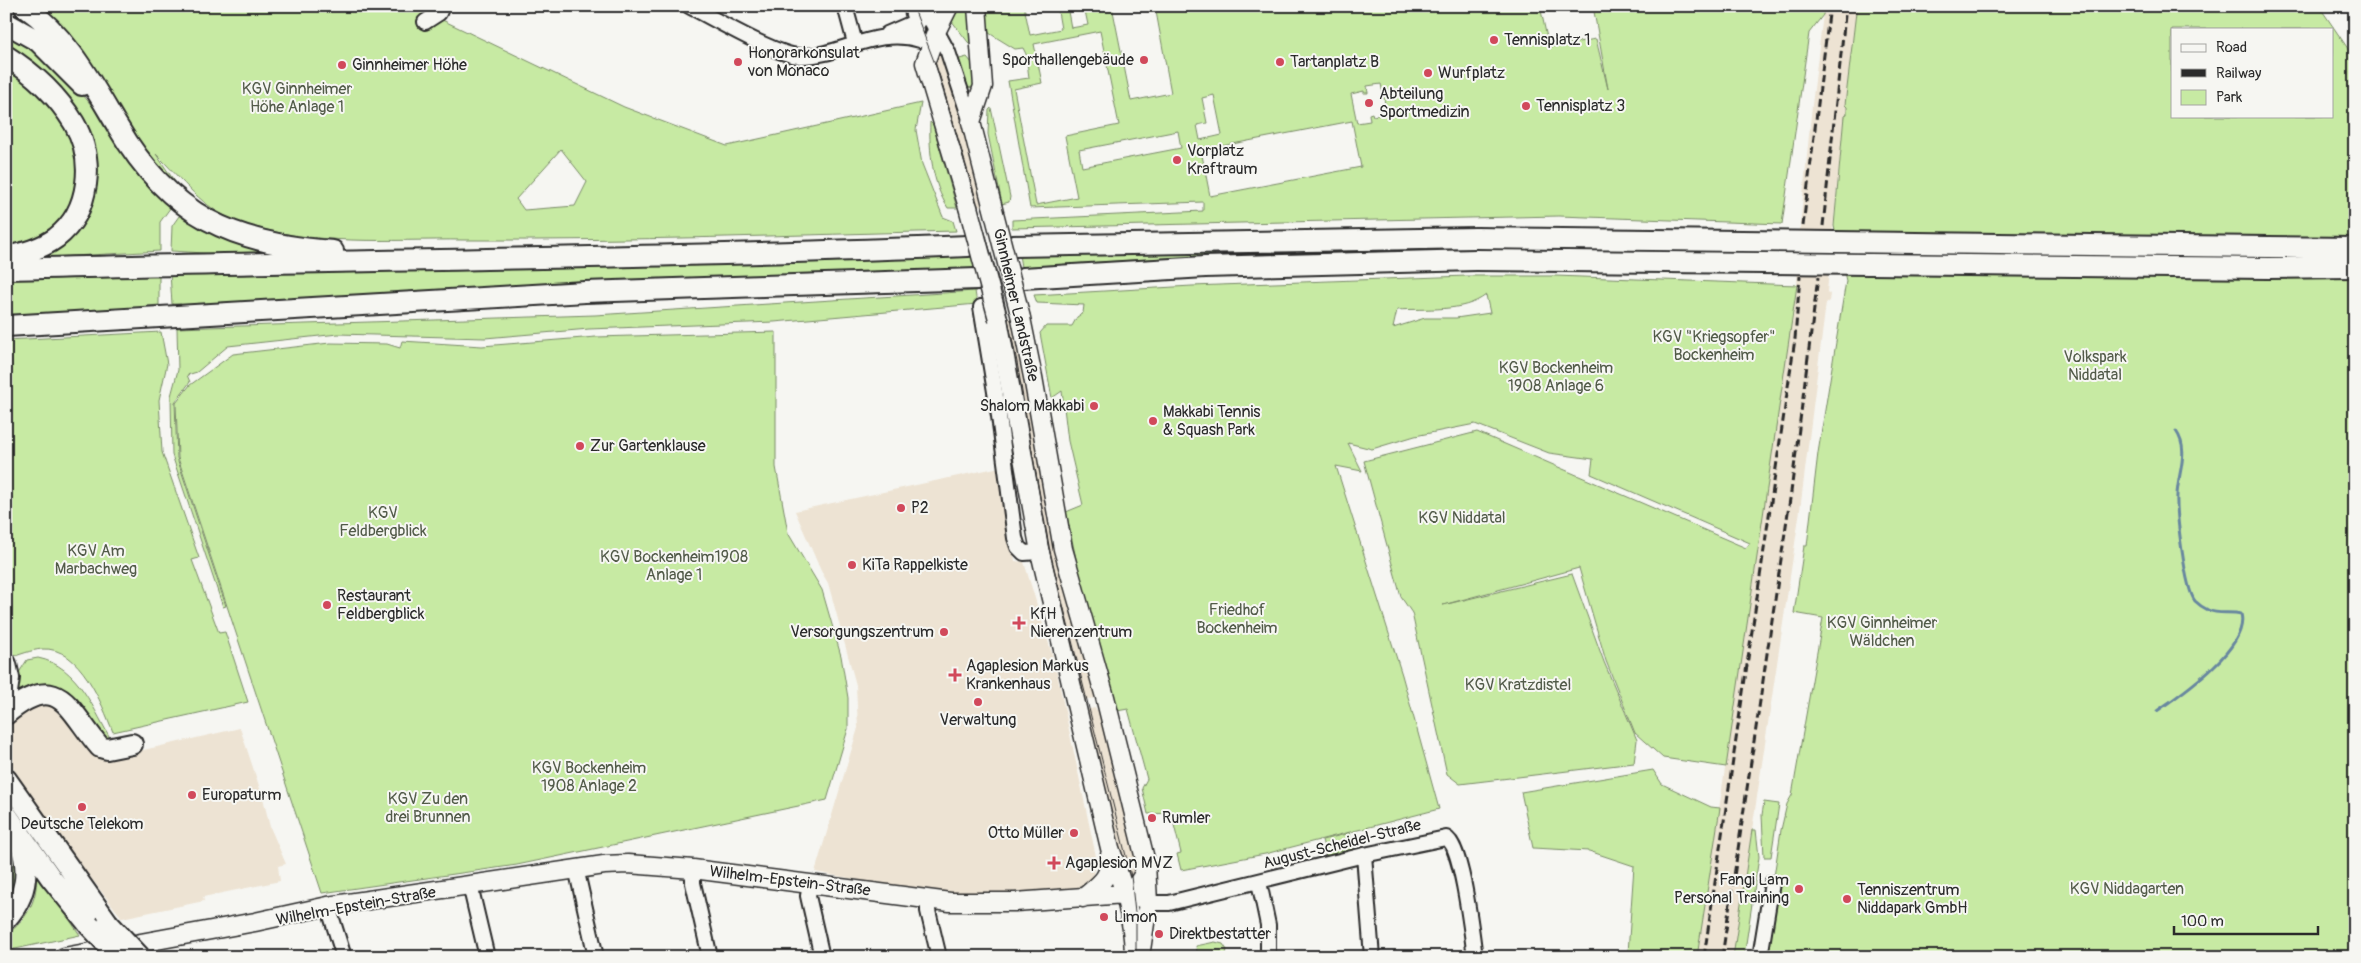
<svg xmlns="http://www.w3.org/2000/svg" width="2361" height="963" font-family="Pangolin,sans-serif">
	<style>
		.built { fill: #ede3d3 }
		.green { fill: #c7eaa3; stroke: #798a67; fill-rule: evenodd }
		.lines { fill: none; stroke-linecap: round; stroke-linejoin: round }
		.stream { stroke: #67879f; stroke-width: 3 }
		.highway-tunnel { stroke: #cdcdca; stroke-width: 20; stroke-dasharray: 20 10; stroke-linecap: butt }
		.minor-casing { stroke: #2b2b2b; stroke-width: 18 }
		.major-casing { stroke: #2b2b2b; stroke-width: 21 }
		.highway-casing { stroke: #2b2b2b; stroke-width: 24 }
		.minor { stroke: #f6f6f2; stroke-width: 14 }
		.major { stroke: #f6f6f2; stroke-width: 18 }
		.highway { stroke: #f6f6f2; stroke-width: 20 }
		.tram { stroke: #2b2b2b; stroke-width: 1 }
		.rail { stroke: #2b2b2b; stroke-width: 3; stroke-dasharray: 8 4; stroke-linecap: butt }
		.major-bridge-casing { stroke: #2b2b2b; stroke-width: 21; stroke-linecap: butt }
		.highway-bridge-casing { stroke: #2b2b2b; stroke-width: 24; stroke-linecap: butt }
		.major-bridge { stroke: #f6f6f2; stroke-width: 18 }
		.highway-bridge { stroke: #f6f6f2; stroke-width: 20 }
		.poi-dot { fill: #d1495b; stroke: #f6f6f2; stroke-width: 2 }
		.labels { text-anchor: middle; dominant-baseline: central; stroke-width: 4; stroke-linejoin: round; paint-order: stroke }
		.poi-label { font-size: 16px; fill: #2b2b2b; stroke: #f6f6f2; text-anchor: start }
		.park-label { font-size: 16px; fill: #525b49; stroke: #f6f6f2 }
		.street-label { font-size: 16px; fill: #2b2b2b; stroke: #f6f6f2 }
	</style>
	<rect width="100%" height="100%" fill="#f6f6f2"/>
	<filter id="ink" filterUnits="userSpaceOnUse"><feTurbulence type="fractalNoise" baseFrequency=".02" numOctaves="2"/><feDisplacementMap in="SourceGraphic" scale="10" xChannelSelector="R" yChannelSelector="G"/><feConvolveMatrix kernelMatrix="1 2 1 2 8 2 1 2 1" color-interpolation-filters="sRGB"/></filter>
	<g filter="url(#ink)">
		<path class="built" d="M 1824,6 L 1859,6 L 1856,12 L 1845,104 L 1847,107 L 1847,114 L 1844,116 L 1827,292 L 1830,294 L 1829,301 L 1826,303 L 1800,510 L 1733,957 L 1697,957 L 1797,285 L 1800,226 L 1812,105 Z
			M 938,45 L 955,86 L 985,206 L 973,206 L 934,67 Z
			M 1016,318 L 1097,698 L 1087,699 L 1080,702 L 1053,591 L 1004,319 Z
			M 1000,467 L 1015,561 L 1024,562 L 1055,664 L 1097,861 L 1091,885 L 1061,892 L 943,895 L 815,872 L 858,728 L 856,685 L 828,583 L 821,571 L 795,511 Z
			M 39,698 L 72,714 L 104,759 L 240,728 L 263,798 L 270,827 L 286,864 L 278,866 L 280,881 L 203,897 L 204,901 L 122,918 L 37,809 L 8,759 L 6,729 L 12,717 Z
			M 1094,708 L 1100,712 L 1141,869 L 1131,878 L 1126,877 L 1086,710 Z"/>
		<path class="green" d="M 32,6 L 413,6 L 624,107 L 727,146 L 921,103 L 916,130 L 922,164 L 943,217 L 953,221 L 956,231 C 793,235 629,241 465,240 C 389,239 312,247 239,222 C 202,209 183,180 156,154 L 177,185 L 175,187 ZM 561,149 L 587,182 L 575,206 L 524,210 L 516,199 Z
			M 982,6 L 1024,6 L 1030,35 L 1061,29 L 1057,6 L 1067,6 L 1071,28 L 1088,25 L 1084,6 L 1112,6 L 1131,101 L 1171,93 L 1155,6 L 1540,6 L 1549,47 L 1596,39 L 1608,89 L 1593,6 L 1824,6 L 1823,15 L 1809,33 L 1782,224 L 1559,216 L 1012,228 L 1012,220 L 1203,211 L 1203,202 L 1030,208 L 1008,81 L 1029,78 L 1026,54 L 1023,48 L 1015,49 L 989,33 ZM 1100,31 L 1119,125 L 1065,136 L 1077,197 L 1036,205 L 1014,89 L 1042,83 L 1034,44 ZM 1381,84 L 1387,113 L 1373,116 L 1372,113 L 1369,114 L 1370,121 L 1357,123 L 1351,94 L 1364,91 L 1364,93 L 1368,93 L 1367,86 ZM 1214,95 L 1222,135 L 1200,140 L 1197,125 L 1207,123 L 1202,98 ZM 1352,121 L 1361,167 L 1210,196 L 1201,150 ZM 1178,131 L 1181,148 L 1082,167 L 1079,150 Z
			M 1859,6 L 2319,6 L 2355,59 L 2355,957 L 1762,957 L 1781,830 L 1787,804 L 1792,795 L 1823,618 L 1794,613 L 1804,546 L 1807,546 L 1818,453 L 1846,281 L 1834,226 L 1844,116 L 1847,114 L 1847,107 L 1845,105 L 1856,12 ZM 2172,29 L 2332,29 L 2332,116 L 2172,116 Z
			M 962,7 L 970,11 L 978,55 L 951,20 L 957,8 Z
			M 6,28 L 64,72 L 173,204 L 160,222 L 160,251 L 38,258 L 45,252 L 94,162 L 10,48 L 6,46 Z
			M 967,57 L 972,63 L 979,67 L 978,86 L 967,88 L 956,60 Z
			M 6,62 L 59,113 L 78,153 L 77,198 L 58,225 L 43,236 L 6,249 Z
			M 991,108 L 1010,197 L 1009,202 L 1002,204 L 988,134 L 989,110 Z
			M 930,122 L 933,125 L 957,208 L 948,208 C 932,183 929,151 930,122 Z
			M 179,216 L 233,242 L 288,254 L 288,258 L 171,251 L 172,226 Z
			M 1214,252 L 1215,255 L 1021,267 L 1019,255 Z
			M 971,255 L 975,269 L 182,307 L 181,304 L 172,304 L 170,273 L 666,265 Z
			M 159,274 L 159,305 L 147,306 L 147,308 L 6,317 L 6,275 Z
			M 1467,276 L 1555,276 L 1797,285 L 1726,767 L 1663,758 L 1635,733 L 1606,661 L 1579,568 L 1443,605 L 1572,574 L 1604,662 L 1637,740 L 1634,763 L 1460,784 L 1447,774 L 1412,613 L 1401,597 L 1364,461 L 1477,432 L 1746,548 L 1750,543 L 1591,474 L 1593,459 L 1549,453 L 1475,424 L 1415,436 L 1372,449 L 1348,443 L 1362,471 L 1336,466 L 1402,675 L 1439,809 L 1265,854 L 1181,870 L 1177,854 L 1181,853 L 1171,813 L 1148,814 L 1142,788 L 1147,779 L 1128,709 L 1117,711 L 1083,591 L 1066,512 L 1083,505 L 1068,441 L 1062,391 L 1052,398 L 1040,333 L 1046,326 L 1072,326 L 1077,317 L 1083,313 L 1084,305 L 1037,303 L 1034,295 L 1192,286 ZM 1486,295 L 1490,313 L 1456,318 L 1425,318 L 1393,328 L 1397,310 C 1426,308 1463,313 1486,295 Z
			M 975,291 L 977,304 L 774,322 L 589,329 L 485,338 L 338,334 L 228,346 L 197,372 L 187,375 L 190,382 L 175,402 L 177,458 L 226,606 L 223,607 L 172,455 L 171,396 L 178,370 L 177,328 L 595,315 Z
			M 161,332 L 167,364 L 159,400 L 162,452 L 199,558 L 192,560 L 219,633 L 225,632 L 248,702 L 113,732 C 102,704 80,646 42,649 C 31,650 19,655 9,658 L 6,648 L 6,340 Z
			M 776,332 L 776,467 L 788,533 L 822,590 L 841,656 L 848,698 L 848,729 L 827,800 L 517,865 L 322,893 L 178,458 L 176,403 L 190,385 L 233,354 L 330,343 L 387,344 L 400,348 L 402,341 L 482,346 L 596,337 Z
			M 38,658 C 79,666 94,711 113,743 L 107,743 L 78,710 L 19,698 L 11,685 L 27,660 Z
			M 1653,770 L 1662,784 L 1711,807 L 1720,808 L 1697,957 L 1558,957 L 1628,953 L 1634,866 L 1589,851 L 1533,848 L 1521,792 Z
			M 1764,802 L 1779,804 L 1771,857 L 1764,857 L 1762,815 Z
			M 1752,830 L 1756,830 L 1759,857 L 1744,957 L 1733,957 Z
			M 1350,833 L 1354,852 L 1327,859 L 1322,840 Z
			M 6,838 C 17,859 24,882 6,902 Z
			M 36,871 L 80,935 L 6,951 L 6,935 C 28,919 39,898 36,871 Z
			M 1215,942 L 1223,944 L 1227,950 L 1225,957 L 1198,957 L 1196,946 Z"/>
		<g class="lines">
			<path class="stream" d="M 2157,711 C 2181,694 2250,647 2241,614 C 2230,611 2219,615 2208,610 C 2204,608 2198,604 2195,601 C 2185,589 2176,512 2177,495 C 2178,472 2190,451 2176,431"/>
			<path class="highway-tunnel" d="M 968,246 L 1013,246"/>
			<defs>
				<path id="minor" d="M 689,6 C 713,18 777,56 800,56 C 840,57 876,26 920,40
					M 845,6 L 855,43
					M 911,6 L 917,30
					M 923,6 L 948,52 L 971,122
					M 425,22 L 439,13 L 442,6
					M 887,34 L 936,13
					M 981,307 L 999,416 L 1015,538 L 1018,547 L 1024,553 L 1040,552
					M 1364,855 L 1372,957
					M 576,868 L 596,957
					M 693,869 L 693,883 L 710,957
					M 1259,882 L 1268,925 L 1268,957
					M 810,884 L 808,896 L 822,957
					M 470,885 L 487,957
					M 1125,894 L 1148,903 L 1169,903 L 1364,855 L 1446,838 C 1462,845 1472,936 1475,957
					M 928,899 L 928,911 L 939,957
					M 328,906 L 344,957
					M 1760,957 L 1772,883"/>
				<path id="major" d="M 949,6 L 937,30 L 925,63 L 968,207
					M 977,6 L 983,86 L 971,122 L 992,205
					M 1021,318 L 1033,377 L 1063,549 L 1105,697 L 1146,863 L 1148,903 L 1140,957
					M 998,319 L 1040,552 L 1110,848 C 1122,882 1133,917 1134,953
					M 1083,898 C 1101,883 1110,879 1110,855
					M 64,957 L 255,922 L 328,906 L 604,865 L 628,864 L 693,869 L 950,902 L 1015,902 L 1125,894 C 1138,885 1144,878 1146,863"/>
				<path id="highway" d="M 24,6 C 68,37 91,82 118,127 C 170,216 233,244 333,251
					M 6,23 L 38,41 L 82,85
					M 6,56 C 33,73 57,95 74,123 C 95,159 91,211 56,238 C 41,249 24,253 6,257
					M 1013,246 L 1476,238
					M 2268,247 L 2355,248
					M 2268,268 L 2355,267
					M 6,269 C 327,260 647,259 968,246
					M 1023,278 L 1205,267 L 1476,260
					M 6,326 L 585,292 L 977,279
					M 6,664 L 9,678 L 6,699
					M 6,714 C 60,669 68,710 100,747 L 107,749 L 132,744
					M 6,779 L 108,923
					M 6,814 L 51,878 L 89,925
					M 6,919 C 27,896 30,871 20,842"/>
			</defs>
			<use href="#minor" class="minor-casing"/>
			<use href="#major" class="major-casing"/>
			<use href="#highway" class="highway-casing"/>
			<use href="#minor" class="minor"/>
			<use href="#major" class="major"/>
			<use href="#highway" class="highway"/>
			<path class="tram" d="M 913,6 L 940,77 L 1003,295 L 1017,362 L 1048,545 L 1131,876 L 1136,922 L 1136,957"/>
			<path class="rail" d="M 1803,226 L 1830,6
				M 1823,226 L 1846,6
				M 1704,957 L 1795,339 L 1800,276
				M 1722,957 L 1791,492 L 1818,277"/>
			<defs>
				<path id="major-bridge" d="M 992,205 L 1021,318
					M 968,207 L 998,319"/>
				<path id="highway-bridge" d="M 1476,238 L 2268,247
					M 1476,260 L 2268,268
					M 108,923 L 140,957
					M 89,925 L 119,957"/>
			</defs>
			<use href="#major-bridge" class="major-bridge-casing"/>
			<use href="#highway-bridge" class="highway-bridge-casing"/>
			<use href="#major-bridge" class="major-bridge"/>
			<use href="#highway-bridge" class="highway-bridge"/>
		</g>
	</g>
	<g class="poi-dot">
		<circle cx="1494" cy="40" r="5"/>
		<circle cx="1144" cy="60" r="5"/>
		<circle cx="738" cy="62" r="5"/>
		<circle cx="1280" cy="62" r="5"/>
		<circle cx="342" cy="65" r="5"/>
		<circle cx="1428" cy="73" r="5"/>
		<circle cx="1369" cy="103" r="5"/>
		<circle cx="1526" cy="106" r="5"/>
		<circle cx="1177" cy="160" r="5"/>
		<circle cx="1094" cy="406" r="5"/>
		<circle cx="1153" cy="421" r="5"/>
		<circle cx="580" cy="446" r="5"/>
		<circle cx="901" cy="508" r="5"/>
		<circle cx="852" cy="565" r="5"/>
		<circle cx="327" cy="605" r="5"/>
		<path d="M1016.5 615.5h5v5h5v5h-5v5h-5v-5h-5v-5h5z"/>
		<circle cx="944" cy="632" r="5"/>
		<path d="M952.5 667.5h5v5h5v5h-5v5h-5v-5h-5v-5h5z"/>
		<circle cx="978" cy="702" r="5"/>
		<circle cx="192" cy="795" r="5"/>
		<circle cx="82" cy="807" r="5"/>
		<circle cx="1152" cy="818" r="5"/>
		<circle cx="1074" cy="833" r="5"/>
		<path d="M1051.5 855.5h5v5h5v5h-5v5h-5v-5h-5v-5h5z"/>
		<circle cx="1799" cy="889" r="5"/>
		<circle cx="1847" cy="899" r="5"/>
		<circle cx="1104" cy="917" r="5"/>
		<circle cx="1159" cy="934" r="5"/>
	</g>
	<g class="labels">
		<g class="poi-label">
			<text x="1504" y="40">Tennisplatz 1</text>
			<text x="748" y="53">Honorarkonsulat<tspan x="748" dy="18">von Monaco</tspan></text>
			<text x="1134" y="60" text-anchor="end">Sporthallengebäude</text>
			<text x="1290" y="62">Tartanplatz B</text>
			<text x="352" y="65">Ginnheimer Höhe</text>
			<text x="1438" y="73">Wurfplatz</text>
			<text x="1379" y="94">Abteilung<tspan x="1379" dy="18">Sportmedizin</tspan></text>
			<text x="1536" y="106">Tennisplatz 3</text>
			<text x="1187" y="151">Vorplatz<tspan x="1187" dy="18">Kraftraum</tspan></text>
			<text x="1084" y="406" text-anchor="end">Shalom Makkabi</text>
			<text x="1163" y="412">Makkabi Tennis<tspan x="1163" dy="18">&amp; Squash Park</tspan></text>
			<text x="590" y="446">Zur Gartenklause</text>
			<text x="911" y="508">P2</text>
			<text x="862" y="565">KiTa Rappelkiste</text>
			<text x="337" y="596">Restaurant<tspan x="337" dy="18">Feldbergblick</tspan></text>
			<text x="1030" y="614">KfH<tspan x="1030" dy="18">Nierenzentrum</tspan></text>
			<text x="934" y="632" text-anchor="end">Versorgungszentrum</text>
			<text x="966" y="666">Agaplesion Markus<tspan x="966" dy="18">Krankenhaus</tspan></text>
			<text x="978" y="720" text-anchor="middle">Verwaltung</text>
			<text x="202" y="795">Europaturm</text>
			<text x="1162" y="818">Rumler</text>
			<text x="82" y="824" text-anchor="middle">Deutsche Telekom</text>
			<text x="1064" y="833" text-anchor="end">Otto Müller</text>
			<text x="1065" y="863">Agaplesion MVZ</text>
			<text x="1789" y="880" text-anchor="end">Fangi Lam<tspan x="1789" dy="18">Personal Training</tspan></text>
			<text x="1857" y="890">Tenniszentrum<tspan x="1857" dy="18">Niddapark GmbH</tspan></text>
			<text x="1114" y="917">Limon</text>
			<text x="1169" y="934">Direktbestatter</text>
		</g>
		<g class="park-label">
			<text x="297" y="89">KGV Ginnheimer<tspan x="297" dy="18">Höhe Anlage 1</tspan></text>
			<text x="1714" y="337">KGV "Kriegsopfer"<tspan x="1714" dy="18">Bockenheim</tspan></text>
			<text x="2095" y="357">Volkspark<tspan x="2095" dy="18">Niddatal</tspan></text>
			<text x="1556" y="368">KGV Bockenheim<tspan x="1556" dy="18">1908 Anlage 6</tspan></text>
			<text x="383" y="513">KGV<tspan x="383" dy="18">Feldbergblick</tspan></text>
			<text x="1462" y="518">KGV Niddatal</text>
			<text x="96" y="551">KGV Am<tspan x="96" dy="18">Marbachweg</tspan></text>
			<text x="674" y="557">KGV Bockenheim1908<tspan x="674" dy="18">Anlage 1</tspan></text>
			<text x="1237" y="610">Friedhof<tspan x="1237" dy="18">Bockenheim</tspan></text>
			<text x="1882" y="623">KGV Ginnheimer<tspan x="1882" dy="18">Wäldchen</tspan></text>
			<text x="1518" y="685">KGV Kratzdistel</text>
			<text x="589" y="768">KGV Bockenheim<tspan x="589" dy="18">1908 Anlage 2</tspan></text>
			<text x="428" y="799">KGV Zu den<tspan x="428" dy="18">drei Brunnen</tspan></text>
			<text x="2127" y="889">KGV Niddagarten</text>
		</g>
		<g class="street-label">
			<text transform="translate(1016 305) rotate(77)">Ginnheimer Landstraße</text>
			<text transform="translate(1342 844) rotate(-14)">August-Scheidel-Straße</text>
			<text transform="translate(790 881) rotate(7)">Wilhelm-Epstein-Straße</text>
			<text transform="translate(356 906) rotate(-10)">Wilhelm-Epstein-Straße</text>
		</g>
	</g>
	<rect width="2361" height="963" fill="none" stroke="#f6f6f2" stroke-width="25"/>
	<rect x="12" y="12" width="2336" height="938" fill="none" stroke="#2b2b2b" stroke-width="2" filter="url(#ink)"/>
	<rect x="2171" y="28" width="162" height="90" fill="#f6f6f2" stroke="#a5a5a2"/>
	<rect x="2181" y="44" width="25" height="8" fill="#f6f6f2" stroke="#a5a5a2"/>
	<text x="2216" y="52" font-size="15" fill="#2b2b2b">Road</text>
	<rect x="2181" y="69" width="25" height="8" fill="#2b2b2b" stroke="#a5a5a2"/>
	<text x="2216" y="78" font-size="15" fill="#2b2b2b">Railway</text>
	<rect x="2181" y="90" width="25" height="15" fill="#c7eaa3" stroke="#a5a5a2"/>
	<text x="2216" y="102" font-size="15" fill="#2b2b2b">Park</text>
	<path d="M2174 926v8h144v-8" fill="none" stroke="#2b2b2b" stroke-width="2.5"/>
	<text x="2181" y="926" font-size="15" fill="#2b2b2b" stroke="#f6f6f2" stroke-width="4" paint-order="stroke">100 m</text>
</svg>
